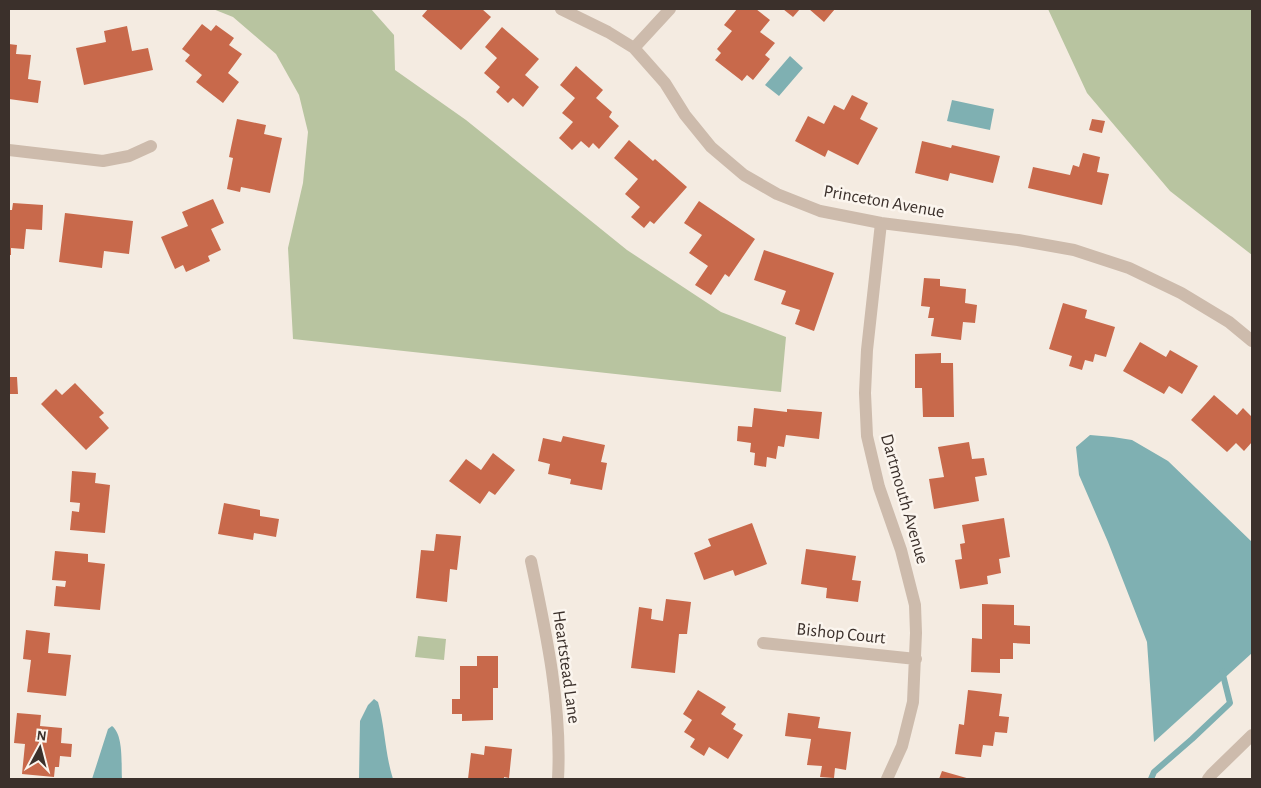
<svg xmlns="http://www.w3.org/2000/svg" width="1261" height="788" font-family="'Alegreya Sans',sans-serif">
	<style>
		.green { fill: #b8c4a0 }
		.water { fill: #7fb0b2 }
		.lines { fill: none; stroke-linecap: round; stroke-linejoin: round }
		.stream { stroke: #7fb0b2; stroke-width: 6 }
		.building { fill: #c8694b }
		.minor { stroke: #cdbbac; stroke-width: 12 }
		.labels { text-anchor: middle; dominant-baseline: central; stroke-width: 5; stroke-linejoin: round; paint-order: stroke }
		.street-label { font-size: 18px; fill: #3b302b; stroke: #fbf5ee }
	</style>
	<rect width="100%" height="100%" fill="#f4ebe1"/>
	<path class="green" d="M 213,9 L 371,9 L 394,35 L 395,70 L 466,120 L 627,250 L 721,312 L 786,337 L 781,392 L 293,339 L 288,248 L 303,183 L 308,132 L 299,95 L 276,54 L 233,17 Z
		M 1048,9 L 1252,9 L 1252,255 L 1170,191 L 1087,93 Z
		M 418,636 L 446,639 L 444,660 L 415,657 Z"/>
	<path class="water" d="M 790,56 L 803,68 L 779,96 L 765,85 Z
		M 952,100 L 994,109 L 990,130 L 947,121 Z
		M 1090,435 L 1113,437 L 1132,440 L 1168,461 L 1252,542 L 1252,653 L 1154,742 L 1147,642 L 1108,542 L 1079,475 L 1076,447 Z
		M 374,699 L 378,702 C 385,727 385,754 393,779 L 359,779 L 360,721 L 368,705 Z
		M 112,726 C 124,735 121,765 122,779 L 92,779 L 108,729 Z"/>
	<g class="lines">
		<path class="stream" d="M 1151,779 L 1154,772 L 1192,739 L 1230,703 L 1222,671"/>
	</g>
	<path class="building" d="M 428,9 L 482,9 L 491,17 L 461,50 L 422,16 Z
		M 737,9 L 756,9 L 770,20 L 760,32 L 775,43 L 765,55 L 770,59 L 753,80 L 747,75 L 742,81 L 715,60 L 721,53 L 717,49 L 732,31 L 724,25 Z
		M 783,9 L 800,9 L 793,17 Z
		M 809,9 L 835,9 L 824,22 Z
		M 202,24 L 211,31 L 216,25 L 234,38 L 229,45 L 242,54 L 228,73 L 239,82 L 223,103 L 196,82 L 202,75 L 185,61 L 190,55 L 182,49 Z
		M 127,26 L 132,51 L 148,48 L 153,70 L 84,85 L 76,48 L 106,42 L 104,31 Z
		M 502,27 L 539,59 L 525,75 L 539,87 L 523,107 L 513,98 L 508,103 L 496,92 L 500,87 L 484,73 L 497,58 L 485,47 Z
		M 9,44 L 17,45 L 16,54 L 31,55 L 28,79 L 41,81 L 38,103 L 9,99 Z
		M 576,66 L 603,90 L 596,98 L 612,112 L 609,117 L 619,126 L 599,149 L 593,143 L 589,148 L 581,141 L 572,150 L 559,138 L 573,122 L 562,113 L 575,98 L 560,85 Z
		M 852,95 L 868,103 L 860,119 L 878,128 L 858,165 L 828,150 L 825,157 L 795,141 L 808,116 L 824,124 L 834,105 L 844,110 Z
		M 237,119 L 266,125 L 264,134 L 282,138 L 270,193 L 241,187 L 240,192 L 227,189 L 233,158 L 229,157 Z
		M 1092,119 L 1105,121 L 1102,133 L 1089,130 Z
		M 629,140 L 653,161 L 655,159 L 687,187 L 654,224 L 650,221 L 644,228 L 631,217 L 640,207 L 625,194 L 638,179 L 614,158 Z
		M 922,141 L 951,148 L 952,145 L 1000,156 L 993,183 L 950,173 L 948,181 L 915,173 Z
		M 1083,153 L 1100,157 L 1097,172 L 1109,174 L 1102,205 L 1028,188 L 1033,167 L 1070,175 L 1073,165 L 1079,167 Z
		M 213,199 L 224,223 L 211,229 L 221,250 L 208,256 L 210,261 L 186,272 L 183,265 L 175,269 L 161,237 L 188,226 L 182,212 Z
		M 699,201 L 755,239 L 729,277 L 725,274 L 711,295 L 695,285 L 708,266 L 689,253 L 702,235 L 684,223 Z
		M 13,203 L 43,205 L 42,230 L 26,229 L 24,249 L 11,248 L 11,255 L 9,255 L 9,210 L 12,210 Z
		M 65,213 L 133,221 L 129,254 L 104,251 L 102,268 L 59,262 Z
		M 764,250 L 834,273 L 814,331 L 795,324 L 800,310 L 781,304 L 786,291 L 754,280 Z
		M 924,278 L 940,279 L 940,286 L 966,289 L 965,303 L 977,305 L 975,323 L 963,322 L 961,340 L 931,336 L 934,318 L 928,318 L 930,307 L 921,306 Z
		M 1063,303 L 1087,310 L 1085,318 L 1115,327 L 1106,357 L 1095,354 L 1093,362 L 1085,360 L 1082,370 L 1069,366 L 1072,356 L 1049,349 Z
		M 1140,342 L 1166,357 L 1170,350 L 1198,366 L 1182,394 L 1169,386 L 1164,394 L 1123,371 Z
		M 941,353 L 941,363 L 953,363 L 954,417 L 923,417 L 922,388 L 915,388 L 915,354 Z
		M 9,377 L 17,377 L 18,394 L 9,394 Z
		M 75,383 L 104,413 L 99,417 L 109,428 L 86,450 L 41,404 L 56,389 L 62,395 Z
		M 1214,395 L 1237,415 L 1243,408 L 1252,417 L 1252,442 L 1244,451 L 1236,443 L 1227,452 L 1191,420 Z
		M 754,408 L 787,412 L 787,409 L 822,412 L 819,439 L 786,435 L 784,447 L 778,446 L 776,459 L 767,457 L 766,467 L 754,465 L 755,453 L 750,452 L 751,443 L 737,441 L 738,426 L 752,427 Z
		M 563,436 L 605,445 L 601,462 L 607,463 L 602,490 L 570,484 L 571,479 L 548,474 L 550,464 L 538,461 L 543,438 L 561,442 Z
		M 969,442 L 972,459 L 984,458 L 987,475 L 975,477 L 979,501 L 934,509 L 929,479 L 944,477 L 938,447 Z
		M 493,453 L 515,470 L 495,495 L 489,491 L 480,504 L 449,481 L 466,459 L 481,470 Z
		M 72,471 L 96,473 L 95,483 L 110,485 L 105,533 L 70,530 L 72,511 L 79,512 L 80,503 L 70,502 Z
		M 224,503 L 260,510 L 260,516 L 279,519 L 276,537 L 254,533 L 253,540 L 218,534 Z
		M 1004,518 L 1010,557 L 999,559 L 1001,573 L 987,576 L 988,584 L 960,589 L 955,560 L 962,559 L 960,544 L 965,543 L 962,525 Z
		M 752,523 L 767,564 L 735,576 L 733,570 L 704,580 L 694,553 L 711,546 L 708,539 Z
		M 436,534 L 461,536 L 457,570 L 450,569 L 447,602 L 416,598 L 421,550 L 434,551 Z
		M 806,549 L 856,556 L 852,580 L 861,581 L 858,602 L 826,598 L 827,588 L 801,584 Z
		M 55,551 L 88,554 L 88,562 L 105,564 L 100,610 L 54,606 L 56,586 L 65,587 L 66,581 L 52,580 Z
		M 666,599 L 691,602 L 687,634 L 679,634 L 675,673 L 631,668 L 639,607 L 652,609 L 651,619 L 663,621 Z
		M 982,604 L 1014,605 L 1014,625 L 1030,626 L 1030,644 L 1013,643 L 1013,659 L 1000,659 L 1000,673 L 971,672 L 972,638 L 982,639 Z
		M 26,630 L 50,633 L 48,653 L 71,655 L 66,696 L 27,692 L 31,660 L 23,659 Z
		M 477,656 L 498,656 L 498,688 L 493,688 L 493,720 L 462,721 L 462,714 L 452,714 L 452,699 L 460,699 L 460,666 L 477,666 Z
		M 698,690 L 726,707 L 721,714 L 736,724 L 733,729 L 743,735 L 728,759 L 709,747 L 704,756 L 690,747 L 695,739 L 684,732 L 692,720 L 683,714 Z
		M 968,690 L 1002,694 L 999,716 L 1009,717 L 1007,733 L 995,732 L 993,746 L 983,745 L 981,757 L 955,754 L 959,724 L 964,725 Z
		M 17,713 L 41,715 L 40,726 L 62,728 L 61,743 L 72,744 L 71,757 L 60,756 L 59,767 L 55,767 L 54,777 L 22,774 L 25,744 L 14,743 Z
		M 788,713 L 820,717 L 818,728 L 851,732 L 846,770 L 835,768 L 834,778 L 820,777 L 822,766 L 807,765 L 811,739 L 785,736 Z
		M 485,746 L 512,749 L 509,778 L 504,777 L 504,779 L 468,779 L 471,753 L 484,755 Z
		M 942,771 L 970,779 L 939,779 Z"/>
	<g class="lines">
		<path class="minor" d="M 561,9 L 608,32 L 634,48 L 665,83 L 685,115 L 711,147 L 744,175 L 777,194 L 820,211 L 881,223 L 1018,240 L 1074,250 L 1129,268 L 1181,293 L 1229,322 L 1252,341
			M 634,48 L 670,9
			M 9,150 L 103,161 L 129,156 L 151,146
			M 881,223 L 867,350 L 865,393 L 867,436 L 879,487 L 901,550 L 915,605 L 916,633 L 913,702 L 902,746 L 887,779
			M 531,561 C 546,632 562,706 558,779
			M 763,643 L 916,659
			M 1208,779 L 1212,774 L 1252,735"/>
	</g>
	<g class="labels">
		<g class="street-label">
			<text transform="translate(884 202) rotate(10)">Princeton Avenue</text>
			<text transform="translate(904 499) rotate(74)">Dartmouth Avenue</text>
			<text transform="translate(841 634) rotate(6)">Bishop Court</text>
			<text transform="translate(566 667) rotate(82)">Heartstead Lane</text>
		</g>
	</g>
	<rect width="1261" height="788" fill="none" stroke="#3b302b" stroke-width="20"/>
	<g transform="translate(40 748) rotate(7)" stroke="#fbf5ee" stroke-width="4" paint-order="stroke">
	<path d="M0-4L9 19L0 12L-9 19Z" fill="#3b302b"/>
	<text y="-8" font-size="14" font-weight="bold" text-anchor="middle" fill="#3b302b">N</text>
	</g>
</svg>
